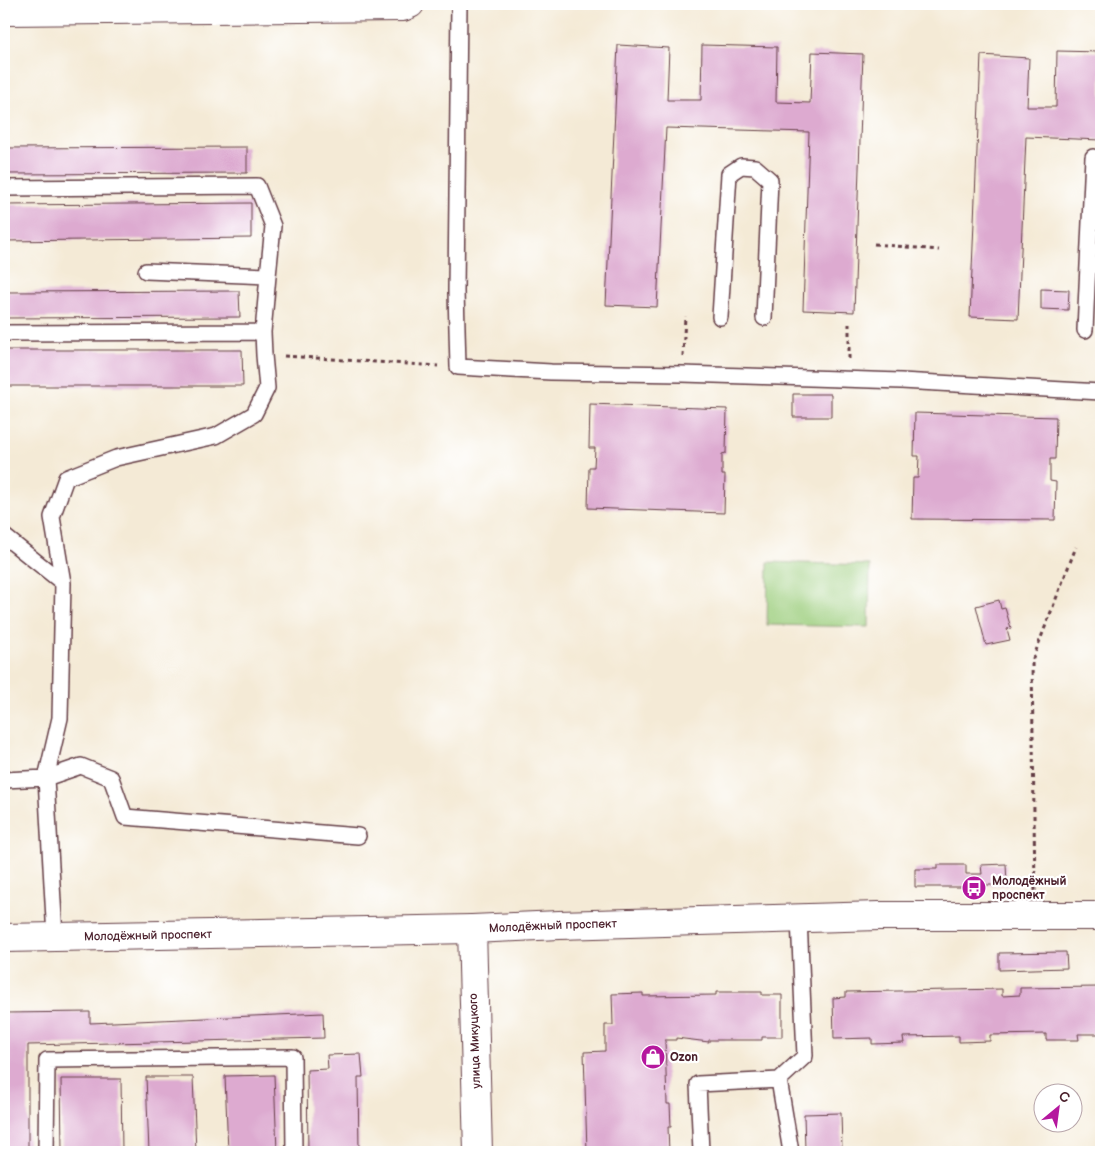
<svg xmlns="http://www.w3.org/2000/svg" width="1105" height="1156" font-family="'Balsamiq Sans',sans-serif">
	<style>
		.green { fill: #9cce7d; stroke: #737654 }
		.building { fill: #ddaad0 }
		.lines { fill: none; stroke-linecap: round; stroke-linejoin: round }
		.service-casing { stroke: #643d45; stroke-width: 18 }
		.minor-casing { stroke: #643d45; stroke-width: 30 }
		.tertiary-casing { stroke: #643d45; stroke-width: 30 }
		.path { stroke: #643d45; stroke-width: 3; stroke-dasharray: 4 4; stroke-linecap: butt }
		.service { stroke: #fff; stroke-width: 15 }
		.minor { stroke: #fff; stroke-width: 28 }
		.tertiary { stroke: #fff; stroke-width: 28 }
		.labels { text-anchor: middle; dominant-baseline: central; stroke-width: 4.5; stroke-linejoin: round; paint-order: stroke }
		.poi-label { font-size: 12px; font-weight: bold; fill: #4a1f2b; stroke: #fff; text-anchor: start }
		.street-label { font-size: 12px; fill: #4a1f2b; stroke: #fff }
	</style>
	<rect width="100%" height="100%" fill="#fff"/>
	<filter id="ink" filterUnits="userSpaceOnUse"><feTurbulence type="fractalNoise" baseFrequency=".02" numOctaves="2"/><feDisplacementMap in="SourceGraphic" scale="10" xChannelSelector="R" yChannelSelector="G"/><feConvolveMatrix kernelMatrix="1 2 1 2 8 2 1 2 1" color-interpolation-filters="sRGB"/></filter>
	<filter id="wash" filterUnits="userSpaceOnUse"><feTurbulence type="fractalNoise" baseFrequency=".0096" numOctaves="4" result="noise"/><feDisplacementMap in="SourceGraphic" scale="20" xChannelSelector="R" yChannelSelector="G"/><feGaussianBlur stdDeviation="1.12" result="paint"/><feColorMatrix in="noise" values="0 0 0 0 0 0 0 0 0 0 0 0 0 0 0 0 0 1.4 0 .05"/><feComposite in="paint" operator="in"/></filter>
	<g filter="url(#wash)">
		<rect width="100%" height="100%" fill="#f4ead6"/>
		<path class="green" d="M 768,562 L 870,565 L 869,627 L 767,625 Z"/>
		<g id="blocks">
			<path class="building" d="M 618,45 L 669,48 L 667,100 L 701,100 L 702,45 L 777,47 L 776,102 L 810,103 L 812,52 L 863,54 L 854,312 L 803,310 L 809,132 L 666,128 L 657,307 L 606,305 Z
				M 1057,51 L 1101,52 L 1101,140 L 1026,137 L 1018,319 L 970,317 L 981,55 L 1029,58 L 1027,107 L 1056,107 Z
				M 247,147 L 247,173 L 4,174 L 4,148 Z
				M 251,203 L 251,238 L 4,241 L 4,205 Z
				M 1041,289 L 1069,290 L 1068,310 L 1041,309 Z
				M 239,291 L 240,317 L 4,318 L 4,292 Z
				M 4,350 L 242,350 L 243,386 L 4,386 Z
				M 793,394 L 831,394 L 831,417 L 793,417 Z
				M 590,404 L 727,409 L 726,453 L 722,454 L 722,475 L 725,475 L 724,513 L 588,508 L 589,467 L 594,467 L 595,448 L 589,448 Z
				M 915,413 L 1056,417 L 1055,459 L 1050,459 L 1050,481 L 1056,482 L 1055,520 L 912,519 L 913,478 L 918,478 L 919,456 L 914,456 Z
				M 999,600 L 1001,609 L 1005,608 L 1011,628 L 1007,629 L 1010,640 L 986,645 L 976,606 Z
				M 1006,864 L 1007,885 L 982,885 L 982,883 L 966,883 L 966,887 L 915,887 L 915,869 L 937,869 L 937,865 L 966,865 L 966,874 L 982,874 L 981,865 Z
				M 1066,952 L 1067,968 L 999,970 L 999,953 Z
				M 1100,987 L 1101,995 L 1101,1034 L 1078,1034 L 1079,1040 L 1046,1040 L 1046,1034 L 990,1035 L 990,1041 L 959,1042 L 959,1036 L 903,1037 L 904,1043 L 872,1044 L 872,1038 L 834,1039 L 833,998 L 846,997 L 846,992 L 1002,989 L 1002,996 L 1020,995 L 1020,988 Z
				M 716,992 L 762,992 L 762,995 L 782,995 L 782,1037 L 762,1037 L 762,1040 L 709,1040 L 709,1042 L 676,1038 L 676,1040 L 665,1040 L 667,1104 L 670,1104 L 671,1127 L 668,1127 L 669,1152 L 587,1152 L 584,1052 L 605,1051 L 605,1025 L 613,1025 L 612,994 L 643,993 L 643,996 L 716,995 Z
				M 90,1012 L 90,1023 L 323,1013 L 324,1038 L 28,1045 L 28,1152 L 4,1152 L 4,1013 Z
				M 361,1054 L 363,1077 L 358,1077 L 359,1152 L 308,1152 L 307,1070 L 328,1069 L 327,1055 Z
				M 274,1075 L 277,1152 L 228,1152 L 225,1076 Z
				M 146,1077 L 193,1077 L 196,1152 L 149,1152 Z
				M 61,1079 L 121,1079 L 122,1152 L 62,1152 Z
				M 841,1113 L 842,1148 L 805,1150 L 804,1114 Z"/>
		</g>
	</g>
	<g filter="url(#ink)">
		<use href="#blocks" fill-opacity="0" stroke="#643d45" stroke-width="1"/>
		<g class="lines">
			<defs>
				<path id="service" d="M 459,4 L 456,291 L 458,367 L 551,372 L 682,374 L 901,381 L 1101,392
					M 4,188 L 257,186 L 273,226 L 268,276 L 263,332 L 264,355 L 267,388 L 254,414 L 216,436 L 116,458 L 66,478 L 52,517 L 63,583
					M 146,271 L 268,276
					M 720,317 L 729,174 L 741,166 L 755,167 L 770,180 L 764,318
					M 1085,330 L 1093,157
					M 4,333 L 263,332
					M 4,536 L 63,583 L 60,718 L 46,778 L 55,937
					M 4,780 L 46,778 L 81,766 L 111,778 L 125,817 L 358,836
					M 779,1080 L 791,1152
					M 46,1152 L 47,1060 L 293,1057 L 294,1152
					M 701,1152 L 698,1084 L 779,1080 L 805,1056 L 799,918"/>
				<g id="minor">
					<path d="M 4,11 L 403,7 L 410,4"/>
					<path id="s1" d="M 4,938 L 472,929"/>
				</g>
				<g id="tertiary">
					<path id="s2" d="M 478,1152 L 472,929 L 559,925 L 879,916 L 1101,916"/>
				</g>
			</defs>
			<use href="#service" class="service-casing"/>
			<use href="#minor" class="minor-casing"/>
			<use href="#tertiary" class="tertiary-casing"/>
			<path class="path" d="M 874,244 L 939,250
				M 284,356 L 438,366
				M 683,356 L 685,316
				M 849,359 L 849,324
				M 1035,891 L 1032,661 L 1076,547
				M 1100,968 L 1101,968"/>
			<use href="#service" class="service"/>
			<use href="#minor" class="minor"/>
			<use href="#tertiary" class="tertiary"/>
		</g>
	</g>
	<defs>
		<symbol id="bus-disc" viewBox="-11 -11 22 22"><circle r="9.5" fill="#b5179e" stroke="#fff"/><path d="M-5-6H5V4H4V6H2V4H-2V6H-4V4H-5ZM-3.5-4V0h7V-4ZM-3.5 1.2v1.5H-2V1.2ZM2 1.2v1.5H3.5V1.2Z" fill="#fff"/></symbol>
		<symbol id="shop-disc" viewBox="-11 -11 22 22"><circle r="9.5" fill="#b5179e" stroke="#fff"/><path d="M-5-2.5h2.3a2.7 3.5 0 0 1 5.4 0H5L5.5 6h-11ZM-1.5-2.5h3a1.5 2.3 0 0 0-3 0Z" fill="#fff"/></symbol>
	</defs>
	<g fill-rule="evenodd">
		<use href="#bus-disc" x="960" y="874" width="28" height="28"/>
		<use href="#shop-disc" x="639" y="1043" width="28" height="28"/>
	</g>
	<g class="labels">
		<g class="poi-label">
			<text x="992" y="881">Молодёжный<tspan x="992" dy="14">проспект</tspan></text>
			<text x="670" y="1057">Ozon</text>
		</g>
		<g class="street-label">
			<text stroke="none"><textPath href="#s2" startOffset="304">Молодёжный проспект</textPath></text>
			<text stroke="none"><textPath href="#s1" startOffset="144">Молодёжный проспект</textPath></text>
			<text transform="translate(475 1041) rotate(-92)">улица Микуцкого</text>
		</g>
	</g>
	<rect width="1105" height="1156" fill="none" stroke="#fff" stroke-width="20"/>
	<g transform="translate(1058 1108) rotate(29)"><circle r="24" fill="#ffffff" stroke="#b7a5aa"/>
	<path d="M0-4L9 19L0 12L-9 19Z" fill="#b5179e"/>
	<text y="-8" font-size="14" font-weight="bold" text-anchor="middle" fill="#4a1f2b">С</text>
	</g>
</svg>
